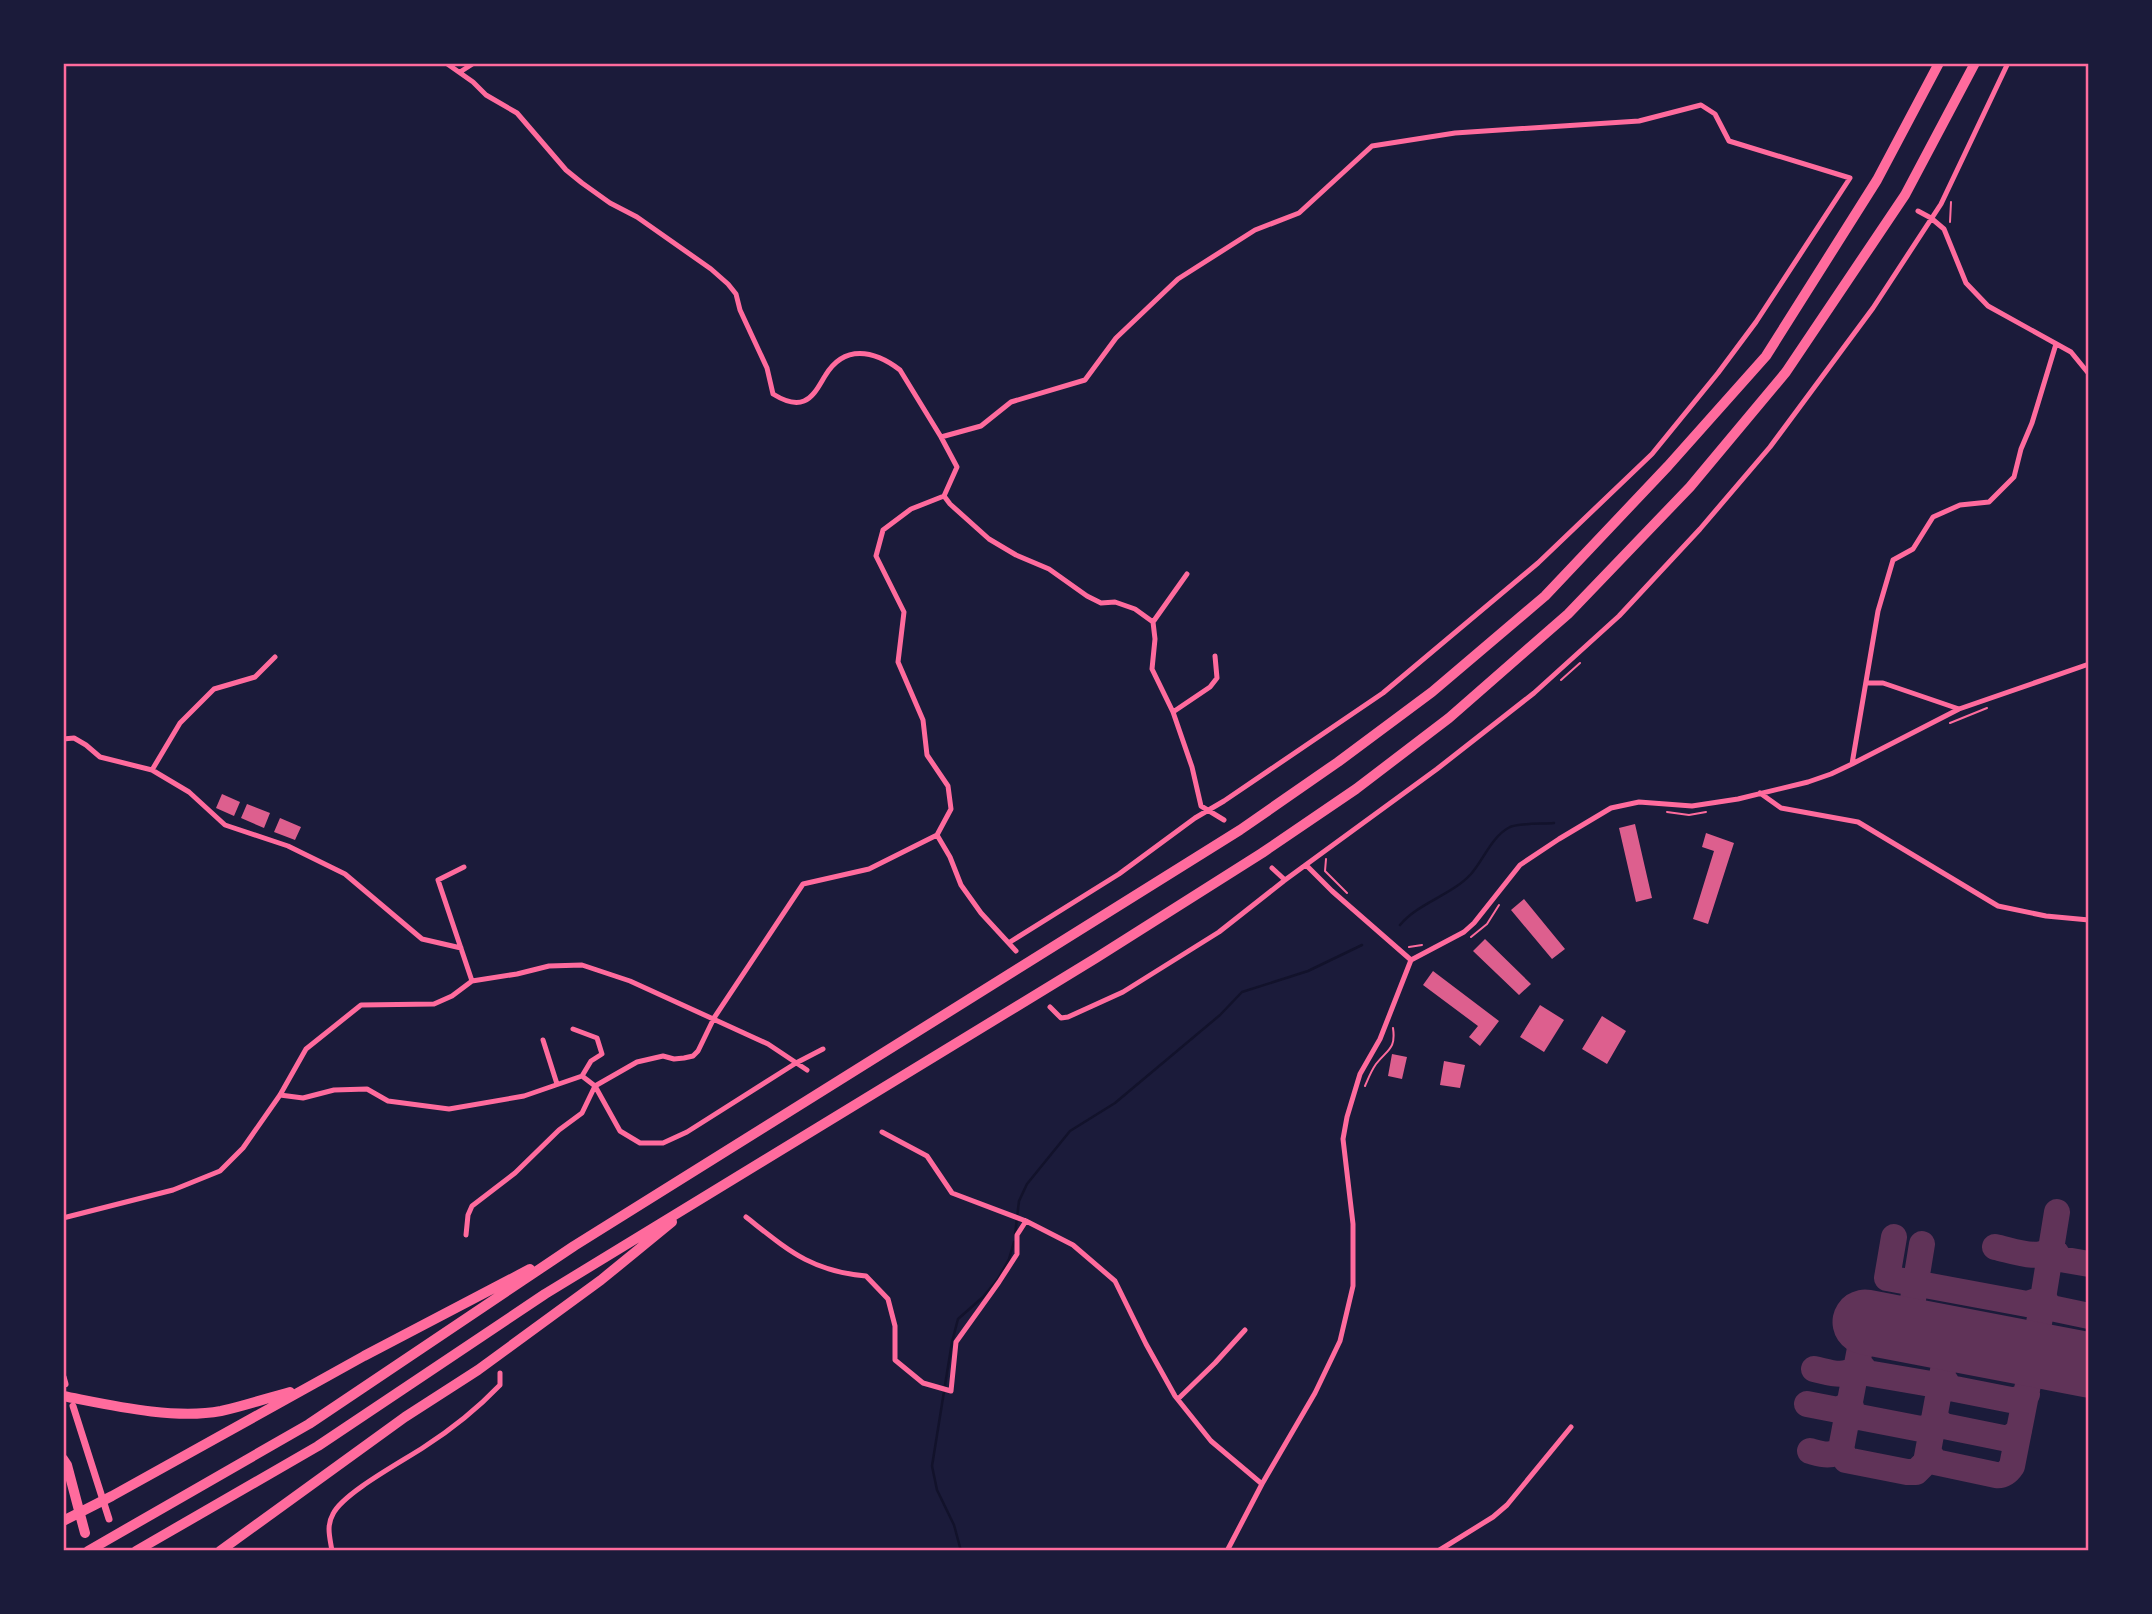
<svg xmlns="http://www.w3.org/2000/svg" width="2152" height="1614" font-family="'Alegreya Sans',sans-serif">
	<style>
		.lines { fill: none; stroke-linecap: round; stroke-linejoin: round }
		.stream { stroke: #12122b; stroke-width: 2.5 }
		.taxiway { stroke: #603358; stroke-width: 26 }
		.runway { stroke: #603358; stroke-width: 65 }
		.building { fill: #dd5f8e }
		.path { stroke: #ff6b9d; stroke-width: 2 }
		.minor { stroke: #ff6b9d; stroke-width: 5 }
		.tertiary { stroke: #ff6b9d; stroke-width: 7 }
		.motorway { stroke: #ff6b9d; stroke-width: 10 }
		.neatline { fill: none; stroke: #ff6b9d; stroke-width: 2.5 }
	</style>
	<rect width="100%" height="100%" fill="#1b1b3a"/>
	<g class="lines">
		<path class="stream" d="M 1400,925 C 1418,903 1452,895 1471,874 C 1484,859 1492,836 1510,827 C 1519,823 1543,824 1554,823
			M 1015,1235 L 1019,1201 L 1027,1184 L 1070,1131 L 1115,1103 L 1220,1015 L 1242,992 L 1308,971 L 1362,945
			M 961,1551 L 954,1525 L 937,1490 L 932,1466 L 952,1342 L 958,1319 L 983,1297 L 998,1279 L 1009,1259 L 1014,1242"/>
		<path class="taxiway" d="M 1894,1237 L 1887,1278 L 2027,1304 L 2039,1300 L 2044,1295
			M 1995,1247 C 2011,1250 2041,1263 2052,1247 L 2060,1259 L 2089,1264
			M 2043,1299 L 2051,1308 L 2089,1316
			M 1865,1322 L 1841,1449 L 1846,1460 L 1907,1472 L 1916,1472 L 1926,1462 L 1949,1338
			M 1908,1330 L 1922,1244
			M 1858,1362 L 1867,1373 L 1931,1384 L 1937,1383 L 1942,1376 L 1950,1388 L 2011,1400 L 2017,1400 L 2027,1394
			M 1814,1369 C 1829,1372 1844,1379 1857,1367
			M 1807,1404 L 1838,1410 L 1850,1404 L 1853,1413 L 1859,1417 L 1921,1429 L 1928,1427 L 1934,1421
			M 1935,1414 L 1938,1421 L 1944,1426 L 2008,1439 L 2019,1431
			M 1810,1451 C 1821,1454 1832,1458 1841,1449
			M 1928,1451 L 1935,1462 L 1996,1475 C 2004,1476 2008,1472 2012,1466 L 2034,1354 L 2057,1212"/>
		<path class="runway" d="M 1865,1322 L 2089,1365"/>
	</g>
	<path class="building" d="M 222,794 L 240,802 L 234,816 L 216,808 Z
		M 247,804 L 270,813 L 264,828 L 241,818 Z
		M 280,818 L 301,827 L 295,840 L 274,832 Z
		M 1635,824 L 1652,898 L 1636,902 L 1619,828 Z
		M 1706,833 L 1734,843 L 1708,924 L 1693,919 L 1714,851 L 1702,847 Z
		M 1524,899 L 1565,949 L 1552,959 L 1511,910 Z
		M 1485,939 L 1531,984 L 1519,995 L 1473,951 Z
		M 1433,971 L 1499,1021 L 1480,1046 L 1469,1037 L 1478,1026 L 1423,985 Z
		M 1540,1005 L 1564,1020 L 1544,1052 L 1520,1037 Z
		M 1602,1016 L 1626,1031 L 1607,1064 L 1582,1049 Z
		M 1392,1054 L 1407,1057 L 1402,1079 L 1388,1076 Z
		M 1444,1061 L 1465,1065 L 1460,1088 L 1440,1085 Z"/>
	<g class="lines">
		<path class="path" d="M 1950,222 L 1951,202
			M 1561,680 L 1580,663
			M 1950,723 L 1987,708
			M 1667,812 L 1689,815 L 1706,812
			M 1326,859 L 1325,871 L 1347,893
			M 1471,937 L 1487,924 L 1499,905
			M 1409,947 L 1422,945
			M 1365,1086 C 1368,1079 1371,1071 1376,1064 C 1388,1049 1396,1049 1393,1028"/>
		<path class="minor" d="M 446,63 L 473,82 L 486,95 L 517,113 L 566,170 L 582,183 L 610,203 L 637,217 L 711,269 L 728,284 L 736,294 L 740,310 L 767,368 L 773,394 C 781,399 794,405 804,401 C 814,397 820,384 825,376 C 844,344 874,350 900,370 L 941,437 L 957,467 L 944,496 L 950,504 L 989,539 L 1016,555 L 1049,569 L 1087,596 L 1101,603 L 1115,602 L 1135,609 L 1153,622 L 1155,639 L 1152,669 L 1173,712 L 1192,767 L 1201,806 L 1224,820
			M 460,72 L 474,63
			M 1918,211 L 1931,218 L 1944,229 L 1966,283 L 1988,306 L 2071,352 L 2089,374
			M 941,437 L 981,426 L 1011,402 L 1085,380 L 1116,338 L 1178,279 L 1255,230 L 1299,213 L 1372,146 L 1455,133 L 1639,121 L 1701,105 L 1715,114 L 1729,141 L 1850,178 L 1756,322 L 1718,373 L 1652,454 L 1538,563 L 1383,693 L 1224,801 L 1195,818 L 1119,874 L 1010,942
			M 1153,622 L 1187,574
			M 1867,683 L 1883,683 L 1959,709
			M 1173,712 L 1210,687 L 1217,678 L 1215,656
			M 63,739 L 74,738 L 86,745 L 100,757 L 152,770 L 189,792 L 225,825 L 288,846 L 345,874 L 422,939 L 461,948
			M 1852,764 L 1959,709 L 2089,664
			M 152,770 L 180,723 L 214,689 L 255,677 L 275,657
			M 1760,793 L 1781,808 L 1858,822 L 1998,906 L 2046,916 L 2089,920
			M 937,835 L 950,857 L 961,885 L 981,913 L 1016,951
			M 1306,865 L 1332,891 L 1411,960
			M 464,867 L 438,880 L 472,981
			M 1272,868 L 1285,880
			M 1050,1007 L 1061,1018 L 1068,1017 L 1123,992 L 1219,932 L 1285,880 L 1437,769 L 1534,693 L 1619,616 L 1700,529 L 1770,447 L 1873,308 L 1941,204 L 2008,63
			M 573,1029 L 597,1038 L 602,1054 L 591,1061 L 582,1076
			M 543,1040 L 557,1084
			M 280,1095 L 303,1098 L 334,1090 L 367,1089 L 388,1101 L 449,1109 L 524,1096 L 582,1076 L 595,1086 L 620,1131 L 640,1143 L 663,1143 L 687,1132 L 796,1063 L 823,1049
			M 882,1132 L 927,1156 L 952,1193 L 1026,1221 L 1073,1245 L 1115,1281 L 1146,1344 L 1175,1396 L 1211,1441 L 1262,1484
			M 746,1217 C 788,1250 810,1271 866,1276 L 888,1299 L 895,1326 L 895,1360 L 923,1383 L 951,1391 L 956,1342 L 999,1282 L 1017,1254 L 1017,1235 L 1026,1221
			M 63,1218 L 173,1190 L 220,1171 L 243,1148 L 280,1095 L 306,1049 L 361,1005 L 434,1004 L 452,996 L 472,981 L 517,974 L 549,966 L 582,965 L 630,981 L 768,1044 L 807,1070
			M 466,1235 L 468,1215 L 472,1206 L 515,1173 L 559,1130 L 582,1113 L 595,1086 L 637,1062 L 663,1056 L 674,1059 L 684,1058 L 693,1056 L 698,1051 L 714,1018 L 803,884 L 869,869 L 937,835 L 951,809 L 948,786 L 927,755 L 923,720 L 898,662 L 904,612 L 876,556 L 883,530 L 911,509 L 944,496
			M 1178,1399 L 1215,1363 L 1245,1330
			M 332,1551 C 330,1538 326,1526 333,1514 C 343,1493 403,1461 424,1447 C 452,1429 477,1409 500,1385 L 500,1373
			M 1227,1551 L 1262,1484 L 1315,1393 L 1340,1341 L 1353,1286 L 1353,1224 L 1343,1139 L 1347,1117 L 1360,1074 L 1380,1039 L 1411,960 L 1464,932 L 1474,923 L 1520,865 L 1559,839 L 1611,808 L 1639,802 L 1692,806 L 1738,799 L 1808,782 L 1831,774 L 1852,764 L 1878,611 L 1893,560 L 1913,549 L 1933,517 L 1960,505 L 1989,502 L 2014,477 L 2021,449 L 2032,423 L 2056,344
			M 1438,1551 L 1493,1517 L 1507,1505 L 1571,1427"/>
		<path class="tertiary" d="M 63,1377 L 65,1384
			M 73,1406 L 109,1519"/>
		<path class="motorway" d="M 63,1396 C 110,1405 173,1420 221,1411 C 244,1406 267,1398 290,1392
			M 63,1459 L 67,1465 L 85,1533
			M 63,1521 L 112,1496 L 364,1356 L 530,1269
			M 88,1551 L 309,1424 L 574,1246 L 1240,830 L 1338,762 L 1432,692 L 1545,596 L 1668,466 L 1766,356 L 1877,180 L 1939,63
			M 136,1551 L 318,1446 L 545,1294 L 1096,958 L 1262,853 L 1356,789 L 1449,718 L 1568,614 L 1690,487 L 1786,372 L 1905,195 L 1975,63
			M 220,1551 L 405,1417 L 478,1370 L 601,1280 L 672,1222"/>
	</g>
	<rect width="2152" height="1614" fill="none" stroke="#1b1b3a" stroke-width="130"/>
	<rect x="65" y="65" width="2022" height="1484" class="neatline"/>
</svg>
